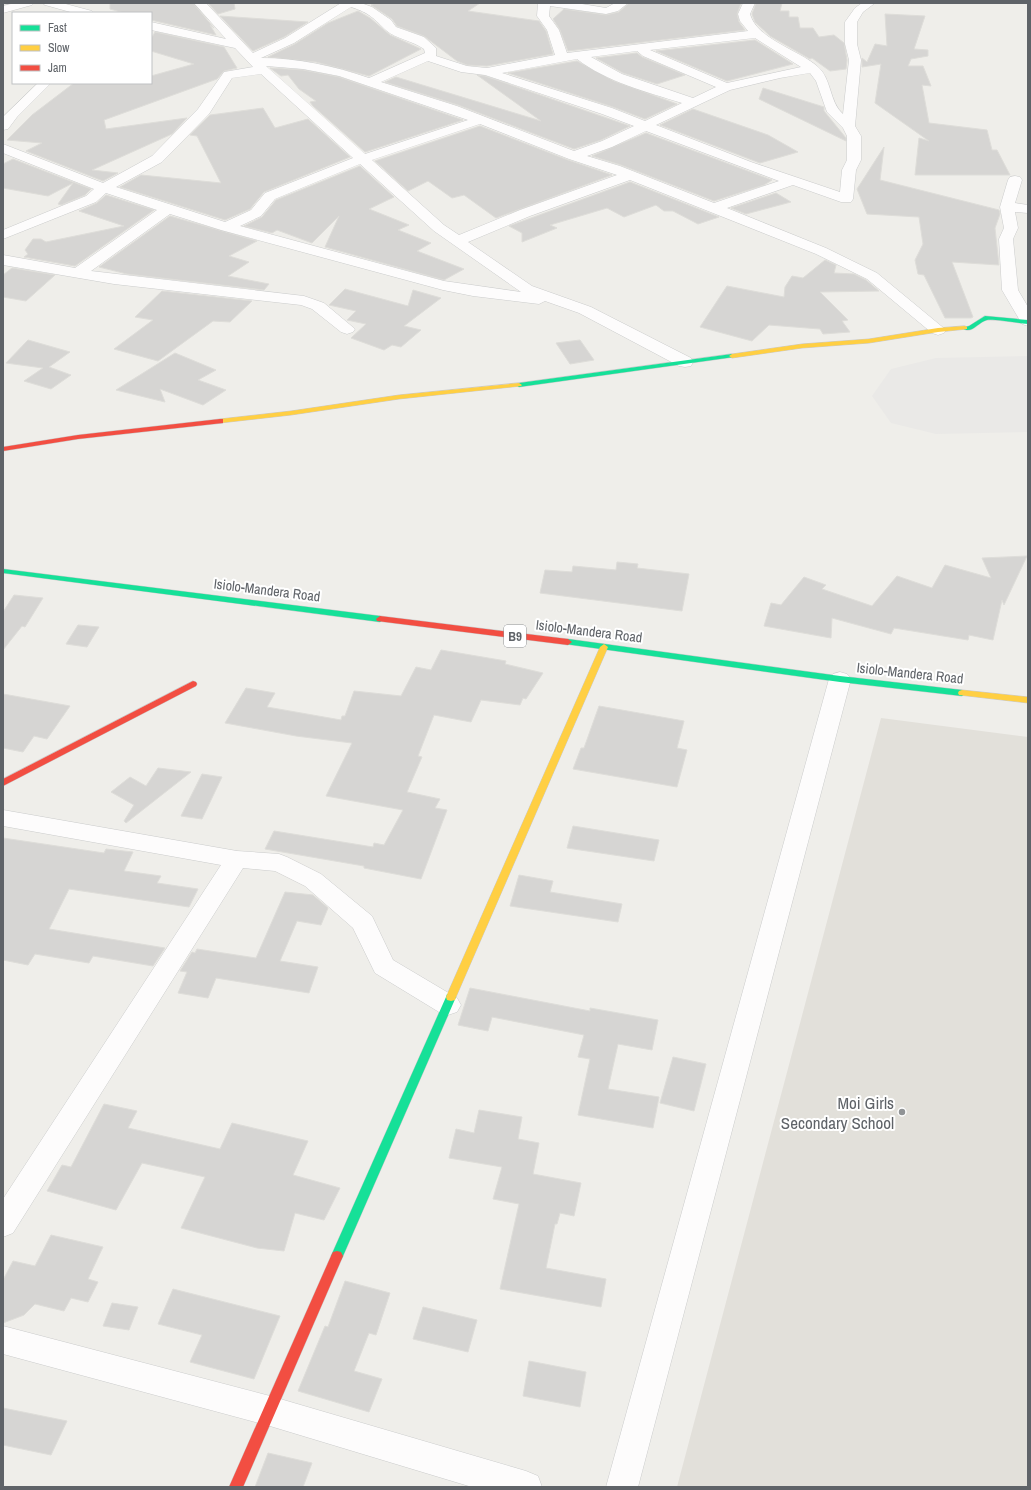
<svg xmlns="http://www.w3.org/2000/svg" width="1031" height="1490" font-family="'Archivo Narrow',sans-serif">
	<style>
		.education { fill: #e2e0da }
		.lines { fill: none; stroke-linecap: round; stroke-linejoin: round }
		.runway { fill: #eae9e7; fill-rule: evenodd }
		.building { fill: #d6d5d3; stroke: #deddd9 }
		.street-casing { stroke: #cbcccc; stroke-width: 1 }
		.fast-casing { stroke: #cacacb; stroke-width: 1 }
		.slow-casing { stroke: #cacacb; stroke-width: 1 }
		.jam-casing { stroke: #cacacb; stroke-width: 1 }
		.street { fill: #fdfcfc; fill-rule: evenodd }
		.fast { fill: #16e098; fill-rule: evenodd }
		.slow { fill: #ffcf43; fill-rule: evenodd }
		.jam { fill: #f24e42; fill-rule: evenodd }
		.poi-dot { fill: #919496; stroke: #fff; stroke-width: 1.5 }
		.labels { text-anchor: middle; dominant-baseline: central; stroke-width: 4; stroke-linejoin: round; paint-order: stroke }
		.shield { fill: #fff; stroke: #8f9295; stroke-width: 1 }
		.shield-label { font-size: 13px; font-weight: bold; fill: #5f6368 }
		.street-label { font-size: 14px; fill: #5f6368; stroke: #fff }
		.near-poi-label { font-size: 17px; fill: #5f6368; stroke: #fff; text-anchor: end }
	</style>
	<rect width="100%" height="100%" fill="#efeeea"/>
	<path class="education" d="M 881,718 L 1028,737 L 1028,1487 L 677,1487 Z"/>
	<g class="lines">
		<path class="runway" d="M 1028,356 L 1028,432 L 936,434 L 891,423 L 872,396 L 891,369 L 936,358 Z"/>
	</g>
	<path class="building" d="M 110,3 L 193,3 L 214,28 L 210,25 L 216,35 L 151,20 L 151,13 L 124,13 L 110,9 Z
		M 208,3 L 234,3 L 235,9 L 218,14 Z
		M 375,3 L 480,3 L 468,11 L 539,21 L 546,31 L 553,54 L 487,66 L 467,65 L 457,61 L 424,36 L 397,26 L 392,19 L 371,5 Z
		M 629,3 L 741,3 L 737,14 L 739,22 L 745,30 L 568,51 L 560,30 L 553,19 L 564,9 L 606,15 L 619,12 Z
		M 756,3 L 782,3 L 780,11 L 789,11 L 789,17 L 798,17 L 800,28 L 813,28 L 819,37 L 834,35 L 844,43 L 847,60 L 846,69 L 830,71 L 812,58 L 810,59 L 770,36 L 755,22 L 752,14 Z
		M 358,11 L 370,18 L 390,35 L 421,49 L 369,76 L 316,62 L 268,57 L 295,44 L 328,23 Z
		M 885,14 L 925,16 L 914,49 L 928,50 L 928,56 L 911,59 L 908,66 L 923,66 L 931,86 L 922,85 L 929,123 L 987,130 L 992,150 L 997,150 L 1010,175 L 915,175 L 919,138 L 929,141 L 875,103 L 881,64 L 862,67 L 862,58 L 867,62 L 875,44 L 887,46 Z
		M 220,16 L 308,22 L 284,37 L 253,51 Z
		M 155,32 L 224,47 L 237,68 L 224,71 L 217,79 L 104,120 L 106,129 L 187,118 L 172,134 L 92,170 L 118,173 L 103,181 L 26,151 L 42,143 L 7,140 L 32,115 L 74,83 L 151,83 L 151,76 L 194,64 L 151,51 L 151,39 Z
		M 755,40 L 793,64 L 727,81 L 656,51 Z
		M 637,53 L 642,57 L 685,75 L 657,84 L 623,73 L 596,58 Z
		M 577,61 L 614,81 L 677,104 L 645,119 L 613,107 L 508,73 Z
		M 270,68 L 303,70 L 339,77 L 463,120 L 365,152 L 313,106 L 310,102 L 316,101 L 299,89 L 288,75 L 281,76 Z
		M 477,75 L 485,76 L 630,126 L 601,140 L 574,149 L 458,105 L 385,82 L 396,77 L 541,121 Z
		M 763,88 L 824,107 L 824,111 L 846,138 L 846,141 L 759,99 Z
		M 263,108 L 275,128 L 308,119 L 350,157 L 264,192 L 250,209 L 225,220 L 120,187 L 141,175 L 221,183 L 197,136 L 190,135 L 210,115 Z
		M 693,109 L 768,135 L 798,152 L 760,163 L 660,125 Z
		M 480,126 L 568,160 L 612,175 L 496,218 L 464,195 L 452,198 L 428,181 L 408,191 L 375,161 Z
		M 646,133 L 772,180 L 764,185 L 714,201 L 621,165 L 592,156 Z
		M 884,147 L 880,180 L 999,210 L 1000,214 L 995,228 L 999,265 L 952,262 L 973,317 L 971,318 L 945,318 L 924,275 L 918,274 L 915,260 L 923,244 L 919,217 L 867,214 L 857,189 Z
		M 13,159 L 91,189 L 85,195 L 61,205 L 58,204 L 73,183 L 48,196 L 3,188 L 3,164 Z
		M 360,166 L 394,197 L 369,209 L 409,225 L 398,230 L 431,243 L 417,251 L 464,269 L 444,280 L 325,247 L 339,216 L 312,243 L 277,230 L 272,233 L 244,226 L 262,217 L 276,200 Z
		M 630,182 L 719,217 L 698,224 L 673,211 L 664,211 L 656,205 L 624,217 L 607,208 L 550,225 L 557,228 L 522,242 L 522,233 L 509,226 Z
		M 776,193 L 791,202 L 746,214 L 731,208 Z
		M 106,195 L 154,210 L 75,266 L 24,257 L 28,254 L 25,250 L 33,239 L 41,239 L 46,242 L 124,226 L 79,211 L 97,203 Z
		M 170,216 L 257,241 L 229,256 L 249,262 L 228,276 L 269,284 L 264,290 L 127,274 L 99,267 Z
		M 825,260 L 836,265 L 834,273 L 854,274 L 866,280 L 879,291 L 820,292 L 848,320 L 842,321 L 850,332 L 823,334 L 820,329 L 769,325 L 752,341 L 700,327 L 727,286 L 784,297 L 785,287 L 792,276 L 803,278 Z
		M 12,268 L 55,275 L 26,301 L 3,297 L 3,275 Z
		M 345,289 L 408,306 L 413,290 L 441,298 L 404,326 L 421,330 L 401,347 L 392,345 L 384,350 L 351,338 L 366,324 L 347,320 L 356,311 L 329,305 Z
		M 162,291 L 252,301 L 230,322 L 213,321 L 158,361 L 114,349 L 153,320 L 135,317 Z
		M 28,340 L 70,352 L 49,367 L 71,375 L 51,389 L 24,381 L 43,368 L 6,363 Z
		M 580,340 L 594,360 L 570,364 L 556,343 Z
		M 175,353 L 216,370 L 198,380 L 226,390 L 203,405 L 160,389 L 165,402 L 116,390 Z
		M 1027,556 L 1004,605 L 1002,600 L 993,640 L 969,635 L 968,640 L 894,628 L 891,634 L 832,618 L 831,638 L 764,626 L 771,603 L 781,605 L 804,577 L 826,585 L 822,589 L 872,606 L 897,576 L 932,588 L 945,565 L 991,578 L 982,558 Z
		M 617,562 L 638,564 L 637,568 L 689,574 L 682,611 L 540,593 L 545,570 L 572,572 L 573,566 L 616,570 Z
		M 14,595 L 43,598 L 25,627 L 22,626 L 3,650 L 3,612 Z
		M 78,625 L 99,627 L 87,647 L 66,644 Z
		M 441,650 L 506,661 L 505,664 L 543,673 L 526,699 L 523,698 L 520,705 L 481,700 L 471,722 L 434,715 L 418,756 L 422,757 L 407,792 L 440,799 L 435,808 L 447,810 L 421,879 L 364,868 L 364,866 L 265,849 L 274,831 L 373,847 L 374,843 L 384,845 L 403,810 L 326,796 L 352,743 L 296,736 L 225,723 L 246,688 L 275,693 L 267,707 L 341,720 L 342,716 L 345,716 L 354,691 L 401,696 L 416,667 L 431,670 Z
		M 3,694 L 70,706 L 47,739 L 34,736 L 23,752 L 3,748 Z
		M 599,706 L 684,721 L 677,748 L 687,750 L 677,787 L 573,769 L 581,748 L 584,748 Z
		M 158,768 L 191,772 L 126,823 L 124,821 L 134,805 L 111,792 L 130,777 L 146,786 Z
		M 202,774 L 222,777 L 202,819 L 181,816 Z
		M 573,826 L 659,840 L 654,861 L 567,848 Z
		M 3,838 L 104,853 L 106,849 L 133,852 L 124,871 L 161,876 L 157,883 L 198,889 L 189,907 L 69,889 L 49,929 L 165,948 L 153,966 L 93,956 L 89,963 L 35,954 L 28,965 L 3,960 Z
		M 519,875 L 553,881 L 550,892 L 622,904 L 618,922 L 510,906 Z
		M 285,892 L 313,895 L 328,908 L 321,925 L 297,921 L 280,961 L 318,967 L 309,993 L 216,978 L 208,998 L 178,993 L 187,972 L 180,971 L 192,952 L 195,953 L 197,949 L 256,958 Z
		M 470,988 L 590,1011 L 590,1008 L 658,1020 L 652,1050 L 618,1044 L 608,1089 L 659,1097 L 653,1128 L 578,1115 L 590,1059 L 578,1057 L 584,1035 L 492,1017 L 488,1031 L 458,1025 Z
		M 673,1057 L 706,1064 L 694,1111 L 660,1103 Z
		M 104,1104 L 137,1111 L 128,1128 L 220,1149 L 232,1123 L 308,1141 L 293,1175 L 340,1188 L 324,1220 L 295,1213 L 284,1251 L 257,1248 L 181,1228 L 205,1177 L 142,1163 L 116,1210 L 47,1191 L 62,1165 L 71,1167 Z
		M 479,1110 L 522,1117 L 518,1139 L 539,1143 L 533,1174 L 581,1183 L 574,1216 L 560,1213 L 557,1224 L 555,1224 L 546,1268 L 606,1279 L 601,1307 L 500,1289 L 519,1204 L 493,1199 L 502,1167 L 449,1158 L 456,1129 L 474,1133 Z
		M 51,1235 L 103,1247 L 88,1279 L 98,1282 L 88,1302 L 71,1298 L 64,1311 L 35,1304 L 24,1315 L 3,1323 L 3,1280 L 13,1261 L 35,1266 Z
		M 345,1281 L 390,1293 L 376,1335 L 369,1333 L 354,1371 L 382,1379 L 369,1412 L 298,1391 L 325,1326 L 328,1327 Z
		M 173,1289 L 280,1316 L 254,1379 L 190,1362 L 202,1335 L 158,1324 Z
		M 112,1303 L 138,1307 L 129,1330 L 103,1326 Z
		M 423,1307 L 477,1320 L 468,1352 L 413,1339 Z
		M 529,1361 L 586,1372 L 580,1407 L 523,1396 Z
		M 3,1408 L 67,1421 L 51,1455 L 3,1445 Z
		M 268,1453 L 312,1463 L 303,1487 L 255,1487 Z"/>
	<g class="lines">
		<defs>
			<path id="street" d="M 15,3 L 34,3 L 32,5 L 3,13 L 3,6 Z
				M 43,3 L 62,3 L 92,11 L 94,13 L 74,13 L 45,5 Z
				M 194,3 L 206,3 L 253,53 L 285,38 L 341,3 L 361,3 L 372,7 L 391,20 L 396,27 L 424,37 L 436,48 L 436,56 L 467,66 L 487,68 L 555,55 L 547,30 L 537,16 L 538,3 L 576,3 L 606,8 L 615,3 L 628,3 L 618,11 L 606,14 L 550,6 L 549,16 L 559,30 L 567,53 L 748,31 L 740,21 L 738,14 L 743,3 L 755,3 L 750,14 C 757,39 798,50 817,66 C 832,78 829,102 843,114 L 849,60 L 845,44 L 845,22 L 855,8 L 862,3 L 875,3 L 863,12 L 857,22 L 857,44 L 861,60 L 855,126 L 861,136 L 861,160 L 856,170 L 853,199 L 851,202 L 841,202 L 793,185 L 727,208 L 826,248 L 877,273 L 946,330 L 944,333 L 938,335 L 932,333 L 867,279 L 816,254 L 630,180 L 530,216 L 468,242 L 532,286 L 591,307 L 691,358 L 693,362 L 691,366 L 685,367 L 679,366 L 579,313 L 545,301 L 539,304 L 473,296 L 443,290 L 221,230 L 170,214 L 91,271 L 304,296 L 324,303 L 355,329 L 353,332 L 347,334 L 341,332 L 312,309 L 301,305 L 114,284 L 3,265 L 3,255 L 75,268 L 157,210 L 106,193 L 96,202 L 3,239 L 3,230 L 86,196 L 94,189 L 3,153 L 3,144 L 103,183 L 152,156 L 198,109 L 224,72 L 253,67 L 235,48 L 151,30 L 151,22 L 226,39 ZM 351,7 C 370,13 373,18 387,31 C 395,38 413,41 424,49 L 425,53 L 369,78 C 334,66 298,58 261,58 L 294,43 ZM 755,38 L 801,67 L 727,83 L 650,50 ZM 637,51 L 643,56 L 716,87 L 693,98 L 622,74 L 591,57 ZM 577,59 C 607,82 647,92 682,103 L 645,121 L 612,108 L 502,73 ZM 428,61 L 461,72 L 485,75 L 602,114 L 634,126 L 602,141 L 574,151 L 457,106 L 381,82 ZM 266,66 L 303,69 L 339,76 L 468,120 L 365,154 ZM 810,73 L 816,81 L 827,112 L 843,128 L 847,136 L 847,160 L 842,170 L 840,192 L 751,162 L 656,125 L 730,90 L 780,78 ZM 261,74 L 353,158 L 265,193 L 251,210 L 225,222 L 116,187 L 162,162 L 209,114 L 232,78 ZM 480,124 L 569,159 L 617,175 L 520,210 L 459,235 L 444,225 L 372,160 ZM 646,131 L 779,181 L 714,203 L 620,166 L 587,156 L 612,147 ZM 360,164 L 434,231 L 521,292 L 444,281 L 240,226 L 261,216 L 275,199 Z
				M 38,83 L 51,83 L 17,117 L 8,129 L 3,130 L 3,117 Z
				M 1015,176 L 1020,177 L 1022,180 L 1015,203 L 1028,205 L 1028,213 L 1015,212 L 1018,228 L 1013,239 L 1018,290 L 1028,307 L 1028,326 L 1022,324 L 1002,290 L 999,239 L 1004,228 L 1000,207 L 1008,180 L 1010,177 Z
				M 840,672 L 847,674 L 851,679 L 638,1487 L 606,1487 L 829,679 L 833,674 Z
				M 3,810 L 237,851 L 279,854 L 287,857 L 321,874 L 372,916 L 393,960 L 457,998 L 461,1005 L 457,1012 L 448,1015 L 439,1012 L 375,973 L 353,928 L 305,886 L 275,871 L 243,868 L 13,1233 L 3,1237 L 3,1199 L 221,865 L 3,826 Z
				M 3,1326 L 270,1396 L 526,1471 L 538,1476 L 542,1487 L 472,1487 L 270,1426 L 3,1354 Z"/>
			<path id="fast" d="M 985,316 L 1028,320 L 1028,324 C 1019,323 994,319 987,320 C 978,322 972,335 962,328 L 969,326 Z
				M 732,354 L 735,356 L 734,357 L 519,387 L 516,385 L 519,383 Z
				M 3,569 L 380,616 L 384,619 L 380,622 L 3,573 Z
				M 568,639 L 840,676 L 962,690 L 966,693 L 962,696 L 840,682 L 565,644 L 564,642 L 565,640 Z
				M 451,993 L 455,994 L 456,997 L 343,1256 L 341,1260 L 337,1261 L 333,1260 L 331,1256 L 446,997 L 447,994 Z"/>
			<path id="slow" d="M 965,326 L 967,327 L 967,329 L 938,332 L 869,343 L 802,348 L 732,358 L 729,356 L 732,354 L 802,344 L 869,339 L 938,328 Z
				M 519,383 L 522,385 L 521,386 L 399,399 L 291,415 L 220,423 L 216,421 L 220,419 L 291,411 L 399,395 Z
				M 604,644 L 608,647 L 456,997 L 455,1000 L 451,1001 L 447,1000 L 446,997 L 600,647 Z
				M 962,690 L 1028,697 L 1028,703 L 959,695 L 958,693 L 959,691 Z"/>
			<path id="jam" d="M 220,419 L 223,419 L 223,423 L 78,439 L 3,451 L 3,447 L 78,435 Z
				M 380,616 L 568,639 L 572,642 L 568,645 L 377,621 L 376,619 Z
				M 193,681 L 196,682 L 197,684 L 196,686 L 3,786 L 3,779 Z
				M 337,1251 L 341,1252 L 343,1256 L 243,1487 L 229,1487 L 331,1256 L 333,1252 Z"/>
		</defs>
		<use href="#street" class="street-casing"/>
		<use href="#fast" class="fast-casing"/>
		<use href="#slow" class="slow-casing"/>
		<use href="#jam" class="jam-casing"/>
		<use href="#street" class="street"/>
		<use href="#fast" class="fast"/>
		<use href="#slow" class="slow"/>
		<use href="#jam" class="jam"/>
	</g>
	<circle class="poi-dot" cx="902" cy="1112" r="4"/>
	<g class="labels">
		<rect class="shield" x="504" y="625" width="22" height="22" rx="3"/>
		<g class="shield-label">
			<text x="515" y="636">B9</text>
		</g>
		<g class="street-label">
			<text transform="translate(267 590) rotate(7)">Isiolo-Mandera Road</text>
			<text transform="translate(589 631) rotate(7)">Isiolo-Mandera Road</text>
			<text transform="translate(910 673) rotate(6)">Isiolo-Mandera Road</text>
		</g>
		<g class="near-poi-label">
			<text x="894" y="1102">Moi Girls<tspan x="894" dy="20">Secondary School</tspan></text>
		</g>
	</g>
	<rect width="1031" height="1490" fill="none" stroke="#5f6368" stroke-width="8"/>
	<rect x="12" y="12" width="140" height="72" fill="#ffffff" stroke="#bfc1c3"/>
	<rect x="20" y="25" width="20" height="6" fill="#16e098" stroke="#bfc1c3"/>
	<text x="48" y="32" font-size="12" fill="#5f6368">Fast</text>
	<rect x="20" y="45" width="20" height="6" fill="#ffcf43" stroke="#bfc1c3"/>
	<text x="48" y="52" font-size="12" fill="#5f6368">Slow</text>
	<rect x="20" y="65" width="20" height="6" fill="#f24e42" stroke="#bfc1c3"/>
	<text x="48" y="72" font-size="12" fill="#5f6368">Jam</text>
</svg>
